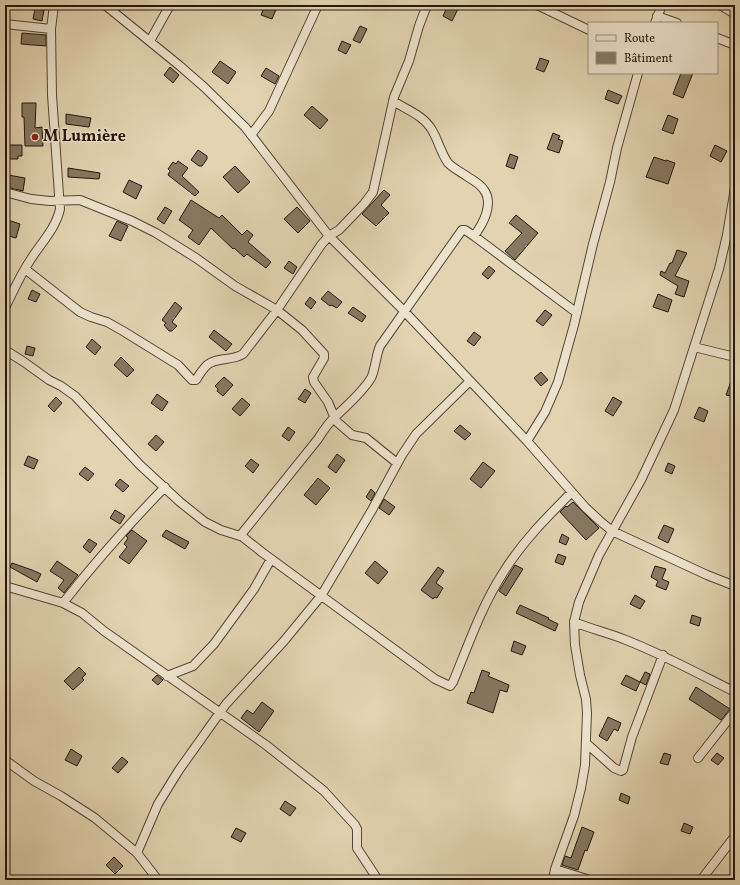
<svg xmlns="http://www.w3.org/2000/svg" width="740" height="885" font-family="Vollkorn,serif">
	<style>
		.building { fill: #867962; stroke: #23160d }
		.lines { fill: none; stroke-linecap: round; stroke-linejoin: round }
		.street-casing { stroke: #534636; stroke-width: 10 }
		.street { stroke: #ece3cc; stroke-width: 8 }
		.poi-dot { fill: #8f2418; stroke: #ece3cc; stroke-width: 1.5 }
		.labels { text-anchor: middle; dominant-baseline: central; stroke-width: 3; stroke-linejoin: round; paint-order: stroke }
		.poi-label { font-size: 16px; font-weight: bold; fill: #23160d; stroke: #ece3cc; text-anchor: start }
	</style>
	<rect width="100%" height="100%" fill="#e2d4b1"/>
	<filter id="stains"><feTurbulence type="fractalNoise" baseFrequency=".005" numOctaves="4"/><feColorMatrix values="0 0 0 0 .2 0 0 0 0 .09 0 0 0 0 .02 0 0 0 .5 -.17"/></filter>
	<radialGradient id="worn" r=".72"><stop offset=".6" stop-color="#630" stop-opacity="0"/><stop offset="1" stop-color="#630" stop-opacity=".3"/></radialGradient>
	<path class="building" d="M 265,5 L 278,5 L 272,19 L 261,15 Z
		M 448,5 L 460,5 L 452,21 L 443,16 Z
		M 35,9 L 44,10 L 42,21 L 33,19 Z
		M 360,26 L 367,29 L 360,43 L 353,40 Z
		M 22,33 L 46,35 L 46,46 L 21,44 Z
		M 342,41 L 351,45 L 346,54 L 338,50 Z
		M 540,58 L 549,61 L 544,72 L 536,69 Z
		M 220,61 L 236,72 L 228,84 L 212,72 Z
		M 170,67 L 179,75 L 173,83 L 164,75 Z
		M 266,68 L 279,76 L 275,84 L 261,76 Z
		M 681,73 L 693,73 L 683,98 L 673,94 Z
		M 608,90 L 622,96 L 618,104 L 605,99 Z
		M 22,103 L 36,103 L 35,128 L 42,127 L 43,146 L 25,146 L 24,117 L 22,117 Z
		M 312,106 L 328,120 L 320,129 L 304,115 Z
		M 66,114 L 91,118 L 89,127 L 66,124 Z
		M 668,115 L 678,119 L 673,134 L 662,130 Z
		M 553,133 L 560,136 L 558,139 L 563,141 L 559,153 L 547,149 Z
		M 5,145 L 22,145 L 22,156 L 18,156 L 18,159 L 5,159 Z
		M 715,145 L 727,151 L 721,162 L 710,156 Z
		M 198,150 L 207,156 L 207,159 L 202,166 L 199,166 L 191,160 Z
		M 510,154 L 518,157 L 514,169 L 506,166 Z
		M 654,157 L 666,161 L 666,160 L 675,163 L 668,184 L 646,177 Z
		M 178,161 L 188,168 L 182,176 L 199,192 L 195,196 L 168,175 L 170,171 L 168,169 L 173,162 L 176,164 Z
		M 235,166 L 250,182 L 238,193 L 223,177 Z
		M 68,168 L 100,173 L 99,179 L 68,177 Z
		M 8,175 L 25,178 L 23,191 L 6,187 Z
		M 129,180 L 142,186 L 136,199 L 123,192 Z
		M 384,190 L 390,195 L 381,205 L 389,213 L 376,226 L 362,214 Z
		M 191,200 L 219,218 L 222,215 L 242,235 L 247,230 L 253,235 L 248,242 L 271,262 L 266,268 L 247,254 L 244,257 L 234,248 L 233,249 L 211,228 L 199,245 L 188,237 L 193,230 L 179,220 Z
		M 165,207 L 172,211 L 164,224 L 157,219 Z
		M 297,207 L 310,221 L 298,233 L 284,219 Z
		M 516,215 L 538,233 L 515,260 L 505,251 L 522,233 L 509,223 Z
		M 5,219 L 20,224 L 16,238 L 5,235 Z
		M 117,221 L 128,226 L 121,241 L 109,236 Z
		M 677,250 L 687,253 L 675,276 L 689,281 L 684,297 L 675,294 L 678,286 L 660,275 L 661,271 L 665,273 L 670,263 L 672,263 Z
		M 289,261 L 297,267 L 293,274 L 284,268 Z
		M 489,266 L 495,271 L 488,279 L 482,274 Z
		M 32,290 L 40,294 L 36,302 L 28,299 Z
		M 328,291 L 342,302 L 337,308 L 331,305 L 330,306 L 321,299 Z
		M 658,294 L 672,300 L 668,312 L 653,307 Z
		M 310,297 L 316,302 L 311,309 L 305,304 Z
		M 175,302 L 182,308 L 172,322 L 177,326 L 172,331 L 169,331 L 164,325 L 166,323 L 162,320 Z
		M 353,307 L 366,316 L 362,322 L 348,313 Z
		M 545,310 L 552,315 L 543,326 L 536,321 Z
		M 214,330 L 232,344 L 226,351 L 209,337 Z
		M 474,332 L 481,337 L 474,346 L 467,341 Z
		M 92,339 L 101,347 L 95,355 L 86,347 Z
		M 27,346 L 35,348 L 33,356 L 25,354 Z
		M 121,357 L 134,370 L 127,377 L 114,365 Z
		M 541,372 L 548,380 L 541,386 L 534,378 Z
		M 734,373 L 735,373 L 735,397 L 726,395 Z
		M 224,377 L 233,385 L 223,396 L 217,391 L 218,389 L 215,386 Z
		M 305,389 L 311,393 L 305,403 L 298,399 Z
		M 157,394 L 168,402 L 162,411 L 151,403 Z
		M 56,397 L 62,403 L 54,412 L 48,406 Z
		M 613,397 L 622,402 L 613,416 L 605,411 Z
		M 242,398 L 250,405 L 240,416 L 232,409 Z
		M 699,407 L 708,411 L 704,422 L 694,418 Z
		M 460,425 L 471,434 L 465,440 L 454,431 Z
		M 288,427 L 295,432 L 289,441 L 282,436 Z
		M 156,435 L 164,442 L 156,451 L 148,444 Z
		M 337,454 L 345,460 L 336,473 L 328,467 Z
		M 28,456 L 38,460 L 34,469 L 24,465 Z
		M 251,459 L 259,465 L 253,473 L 245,466 Z
		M 483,462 L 495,471 L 481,488 L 470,479 Z
		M 668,463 L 675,466 L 672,474 L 665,471 Z
		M 85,467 L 94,474 L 88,481 L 79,474 Z
		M 318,478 L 330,488 L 316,505 L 304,495 Z
		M 120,479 L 129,486 L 123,492 L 115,485 Z
		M 371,489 L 375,493 L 371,501 L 366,497 Z
		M 384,499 L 395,507 L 389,515 L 379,508 Z
		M 573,502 L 599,528 L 586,540 L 560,512 L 566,506 L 567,507 Z
		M 115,510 L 125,516 L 120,524 L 110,518 Z
		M 664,525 L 674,529 L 668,543 L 658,538 Z
		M 132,530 L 147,541 L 129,564 L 119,557 L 127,547 L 124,544 L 128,538 L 126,536 Z
		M 166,530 L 189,542 L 185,549 L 162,536 Z
		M 562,534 L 569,538 L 566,545 L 559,542 Z
		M 89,539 L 97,544 L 90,553 L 83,547 Z
		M 558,554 L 566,557 L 563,565 L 555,562 Z
		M 57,561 L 78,575 L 64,593 L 58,588 L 64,580 L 50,571 Z
		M 375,561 L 388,572 L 378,584 L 365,573 Z
		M 12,563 L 32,570 L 41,574 L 37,582 L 10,567 Z
		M 515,565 L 523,569 L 506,596 L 499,591 Z
		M 655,566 L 666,569 L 662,579 L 669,582 L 666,590 L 656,586 L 658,581 L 651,577 Z
		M 438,567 L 444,571 L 436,583 L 443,588 L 437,598 L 435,597 L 433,599 L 421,590 Z
		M 635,595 L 645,601 L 640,609 L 630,604 Z
		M 520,605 L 549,618 L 548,619 L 558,624 L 555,631 L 516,613 Z
		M 692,615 L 701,618 L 699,626 L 690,623 Z
		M 514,641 L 526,646 L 522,655 L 511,651 Z
		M 79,667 L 86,674 L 82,678 L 84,680 L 73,690 L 64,681 Z
		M 482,670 L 490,673 L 488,676 L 509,685 L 507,692 L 500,690 L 493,713 L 467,703 L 471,692 L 474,693 Z
		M 645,672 L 650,674 L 646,685 L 640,682 Z
		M 157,675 L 163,680 L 158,685 L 152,680 Z
		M 626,675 L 640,682 L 636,691 L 621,684 Z
		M 696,687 L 730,709 L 721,720 L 689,699 Z
		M 262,702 L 274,711 L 259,732 L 241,718 L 247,710 L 253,714 Z
		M 608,717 L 621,723 L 618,731 L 614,729 L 607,741 L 599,736 Z
		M 71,749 L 82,756 L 77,766 L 65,760 Z
		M 664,753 L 671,755 L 668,765 L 660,763 Z
		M 717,753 L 724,758 L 718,765 L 711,760 Z
		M 122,757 L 128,762 L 118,773 L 112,768 Z
		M 621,793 L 630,797 L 628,804 L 619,800 Z
		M 285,801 L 296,808 L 290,816 L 280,809 Z
		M 684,823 L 693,827 L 690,834 L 681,831 Z
		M 582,827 L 594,832 L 587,851 L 585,850 L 578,870 L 562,865 L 565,856 L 571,858 Z
		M 236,828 L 246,833 L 241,842 L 231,837 Z
		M 114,857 L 123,866 L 115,874 L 106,865 Z"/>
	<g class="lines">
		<defs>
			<path id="street" d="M 105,5 L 180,66 L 204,87 L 245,127 L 329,236 L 404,311 L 527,441 L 585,507 L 600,521 L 612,531 L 707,575 L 735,586
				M 537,5 L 589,30
				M 720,5 L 735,14
				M 657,16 L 677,23
				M 655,23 L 662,5
				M 5,24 L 51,29
				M 717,38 L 735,45
				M 150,41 L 170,5
				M 393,101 C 407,110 423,115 432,130 C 438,140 441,153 448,163 C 454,169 461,172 468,177 C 473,180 481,185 484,190 C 494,204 483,224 474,236
				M 251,135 L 269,111 L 318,5
				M 5,192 L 31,199 L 50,201 L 80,200 L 132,221 L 156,233 L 196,258 L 235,286 L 277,310 L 321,245 L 329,236 L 339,230 L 364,204 L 373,192 L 394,97 L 409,61 L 419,26 L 427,5
				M 25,269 L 80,312 L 91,317 L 107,322 L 123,331 L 178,365 L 192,380 L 196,380 C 199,375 203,369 207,365 C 216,357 233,361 243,354 L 277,310 L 302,330 L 324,354 L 324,358 L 313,377 L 314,382 L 328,402 L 336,421 L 352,435 L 366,438 L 397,463
				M 5,308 C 13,292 20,275 31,259 C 41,243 56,228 60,209 L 52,95 L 51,29 L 54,5
				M 694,347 L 735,357
				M 5,350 L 24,362 L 49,380 L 61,386 L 75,396 L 140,465 L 180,502 L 205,522 L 221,530 L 240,536 L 318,439 C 323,431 328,423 335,417 C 347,405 362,393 371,378 C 375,371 376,355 380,346 L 462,230 L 465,230 L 474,236 L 577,313
				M 527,441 L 545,412 L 558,382 L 574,325 L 593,244 L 610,182 L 617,148 L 638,73
				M 242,534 L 244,538 L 263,553 L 435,679 L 450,686 L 453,682 C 468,646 481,607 503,573 C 522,542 547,517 572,492
				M 5,586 L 63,603 L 82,613 L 104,631 L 266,745 L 324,791 L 355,825 L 357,829 L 357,848 L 378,880
				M 63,603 C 95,562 129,524 165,487
				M 574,622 C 591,629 609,633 626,640 C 664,655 699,674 735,692
				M 167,676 L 193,666 L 214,644 L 254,589 L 271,559
				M 586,743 L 614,768 L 621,771 L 623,770 L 632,737 L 663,655
				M 698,758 L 735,711
				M 5,760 L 34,781 L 61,796 L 95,818 L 137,853 L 158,880
				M 137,853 L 158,804 L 179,770 L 226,704 L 284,641 L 321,596 L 372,510 L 402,455 L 416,434 L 470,381
				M 555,869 L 590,880
				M 553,880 L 555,869 L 574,816 L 581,788 L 585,765 L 587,713 L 586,699 L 580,675 L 575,645 L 574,622 L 579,602 L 599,555 L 641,480 L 674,410 L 719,269 L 727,235 L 735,188
				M 701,880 L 735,836"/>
		</defs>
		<use href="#street" class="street-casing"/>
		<use href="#street" class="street"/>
	</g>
	<circle class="poi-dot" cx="35" cy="137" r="4"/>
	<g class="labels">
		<g class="poi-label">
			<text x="43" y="137">M Lumière</text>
		</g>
	</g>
	<rect width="740" height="885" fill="none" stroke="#e2d4b1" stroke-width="20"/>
	<rect x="6" y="6" width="728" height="873" fill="none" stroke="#23160d" stroke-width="2"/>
	<rect x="10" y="10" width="720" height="865" fill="none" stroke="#23160d"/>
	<rect x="588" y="22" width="130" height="52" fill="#ece3cc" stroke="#9c9180"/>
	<rect x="596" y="35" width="20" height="6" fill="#ece3cc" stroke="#9c9180"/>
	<text x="624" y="42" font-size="12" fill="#23160d">Route</text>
	<rect x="596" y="52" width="20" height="12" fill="#867962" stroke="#9c9180"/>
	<text x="624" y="62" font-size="12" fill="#23160d">Bâtiment</text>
	<rect width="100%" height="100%" filter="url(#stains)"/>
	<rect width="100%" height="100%" fill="url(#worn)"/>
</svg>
